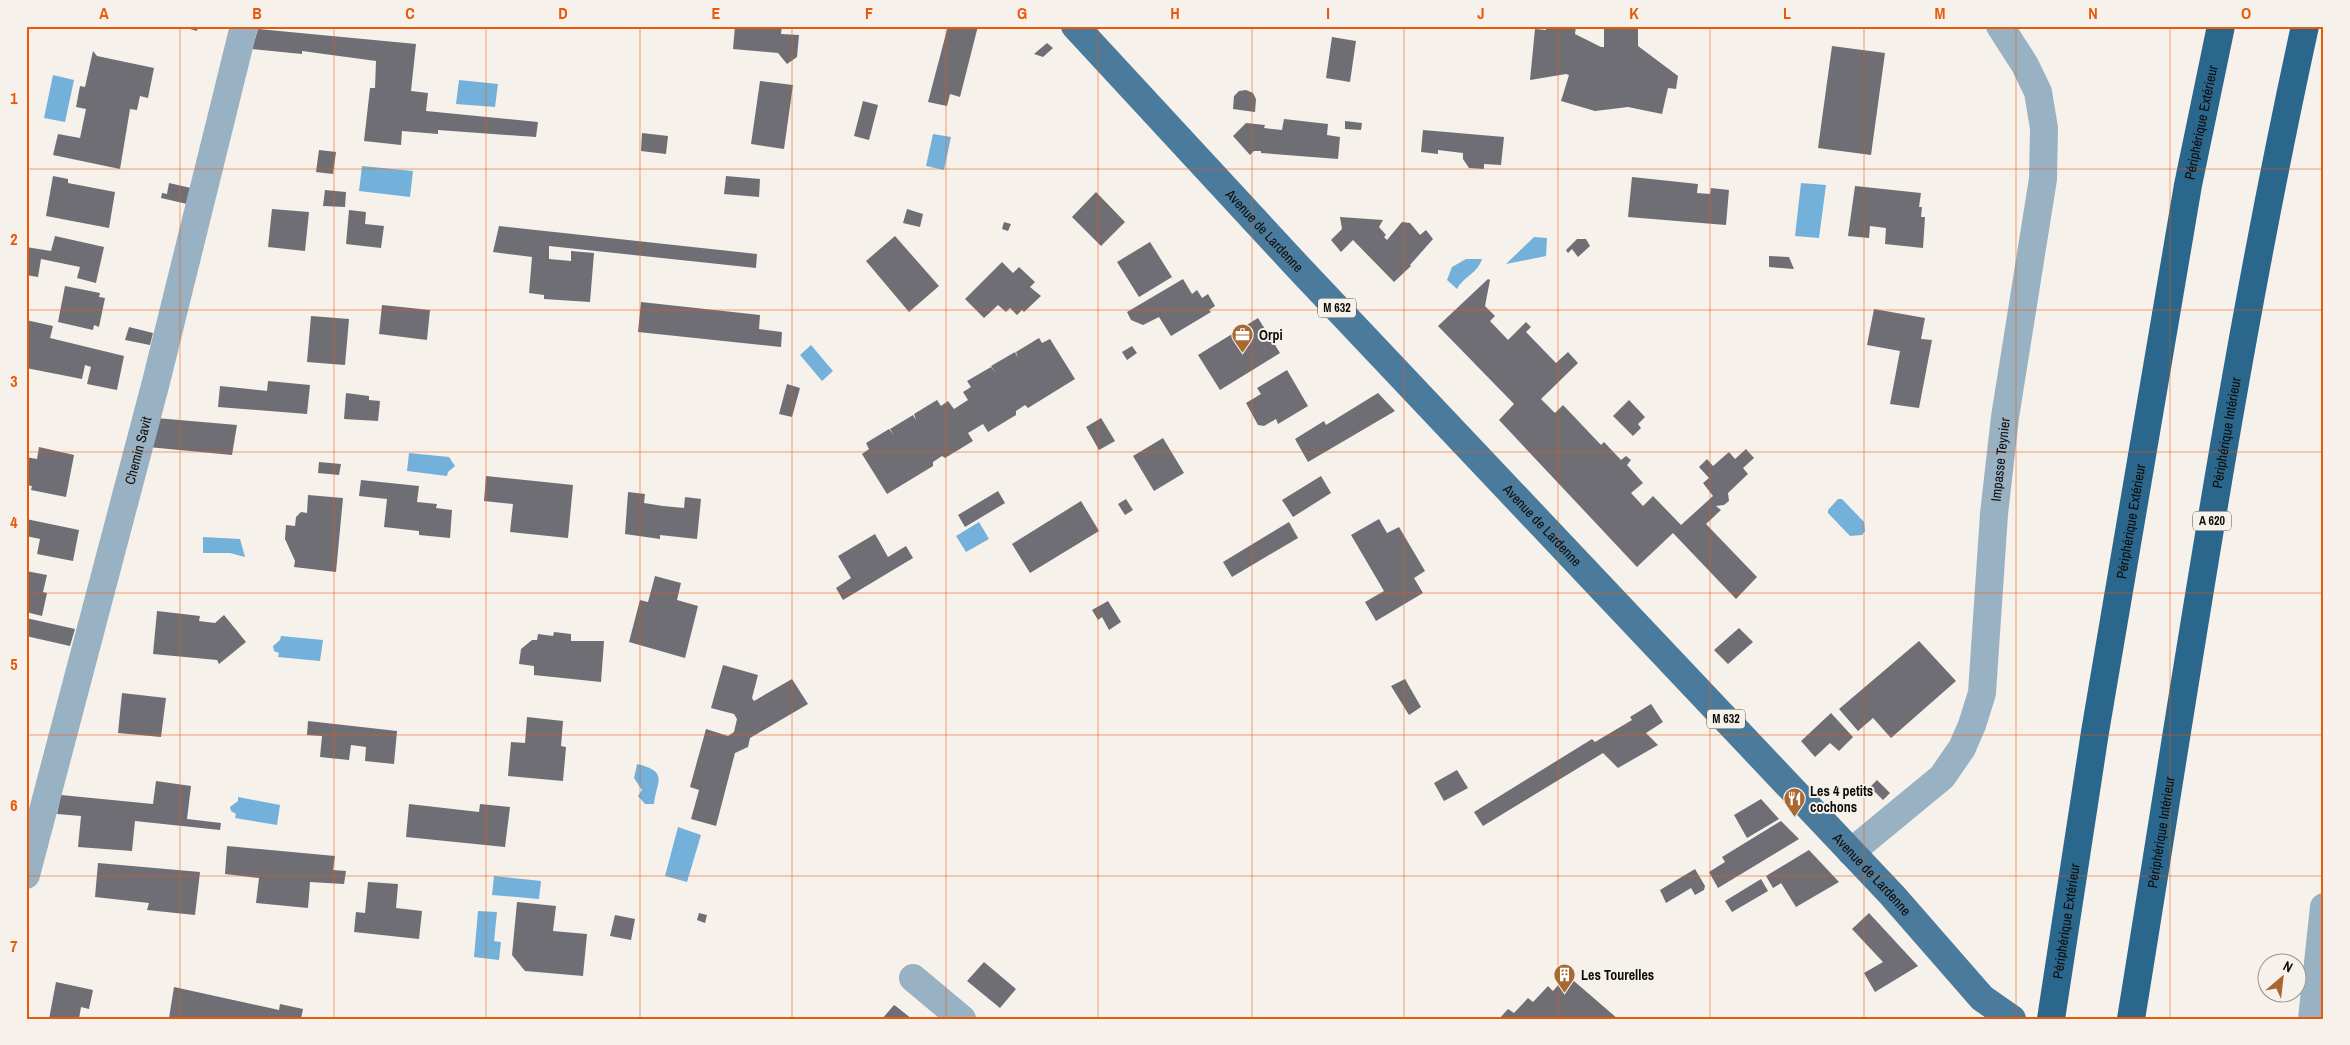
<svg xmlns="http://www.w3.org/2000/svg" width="2350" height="1045" font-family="'Archivo Narrow',sans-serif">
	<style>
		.water { fill: #74b1da }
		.building { fill: #706e75 }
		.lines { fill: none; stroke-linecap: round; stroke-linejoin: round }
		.minor { stroke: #98b2c4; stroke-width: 28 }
		.primary { stroke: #4b7b9c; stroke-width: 28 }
		.motorway { stroke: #2b678d; stroke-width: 28 }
		.grid { fill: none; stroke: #e8590c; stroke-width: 1; stroke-opacity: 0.55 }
		.labels { text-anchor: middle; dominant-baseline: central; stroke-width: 4; stroke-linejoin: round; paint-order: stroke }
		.shield { fill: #f6f1ea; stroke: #53504c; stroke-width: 1 }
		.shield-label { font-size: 12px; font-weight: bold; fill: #0d0b09 }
		.street-label { font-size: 14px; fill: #0d0b09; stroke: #f6f1ea }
		.poi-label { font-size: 14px; font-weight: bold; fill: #0d0b09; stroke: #f6f1ea; text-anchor: start }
		.neatline { fill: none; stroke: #e8590c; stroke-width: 2 }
		.grid-label { font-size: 16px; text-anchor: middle; font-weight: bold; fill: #e8590c }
	</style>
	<rect width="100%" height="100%" fill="#f6f1ea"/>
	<path class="water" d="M 53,75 L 74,80 L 65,122 L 44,118 Z
		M 459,80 L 498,84 L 495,107 L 456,104 Z
		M 933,134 L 951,137 L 944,170 L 926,166 Z
		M 362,166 L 413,171 L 410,197 L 359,191 Z
		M 1801,183 L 1826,185 L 1819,238 L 1795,236 Z
		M 1534,237 L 1547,238 L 1546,256 L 1506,264 Z
		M 1466,259 L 1482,259 C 1477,274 1464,276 1457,289 L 1447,280 L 1452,267 Z
		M 811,345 L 833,371 L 822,381 L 800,355 Z
		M 409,453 L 449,457 L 455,466 L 448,472 L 447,476 L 407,471 Z
		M 1838,499 L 1842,499 L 1864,522 L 1865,531 L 1862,535 L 1850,536 L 1828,513 L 1828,510 Z
		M 979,522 L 989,539 L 966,552 L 956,536 Z
		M 203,537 L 240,539 L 245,557 L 230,553 L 203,553 Z
		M 281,636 L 323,640 L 320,661 L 278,657 L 279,653 L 274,651 L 273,646 L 280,640 Z
		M 637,764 C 670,772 656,782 654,804 L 645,804 L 638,796 L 642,790 L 634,778 Z
		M 238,797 L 280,805 L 277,825 L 235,818 L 236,814 L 231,811 L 230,807 L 238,801 Z
		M 678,827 L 701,835 L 687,882 L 665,876 Z
		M 494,876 L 541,881 L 539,899 L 492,895 Z
		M 478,911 L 497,912 L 494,941 L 501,942 L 499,960 L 474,957 Z"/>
	<path class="building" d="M 179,26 L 198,26 L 197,31 Z
		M 735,26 L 782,26 L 781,34 L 799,35 L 797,57 L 787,64 L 778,53 L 733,49 Z
		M 948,26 L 978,26 L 960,97 L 950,94 L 947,106 L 928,102 Z
		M 1546,26 L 1576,26 L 1575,34 L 1601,47 L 1604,47 L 1604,26 L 1638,26 L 1638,46 L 1678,76 L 1676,89 L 1668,88 L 1662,114 L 1628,107 L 1595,111 L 1561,101 L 1569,75 L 1566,74 L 1530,80 L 1535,29 L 1546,30 Z
		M 258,29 L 416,44 L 411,91 L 428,93 L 426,111 L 538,122 L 536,137 L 438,130 L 438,134 L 402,131 L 401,145 L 364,141 L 370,88 L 375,88 L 376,61 L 302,51 L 302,54 L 252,49 Z
		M 1332,37 L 1356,41 L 1350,82 L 1326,78 Z
		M 1047,43 L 1053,48 L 1043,57 L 1034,54 Z
		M 1832,46 L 1885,53 L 1871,155 L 1818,148 Z
		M 93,51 L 97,56 L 154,68 L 148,98 L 140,96 L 137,110 L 130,109 L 120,169 L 53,155 L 58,134 L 80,138 L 86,109 L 76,107 L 80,86 L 85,87 Z
		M 760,81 L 793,85 L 784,149 L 751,144 Z
		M 1246,90 L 1253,93 L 1256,99 L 1255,112 L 1233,109 L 1234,96 L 1239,91 Z
		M 863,101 L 878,105 L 869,140 L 854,136 Z
		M 1284,119 L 1328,124 L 1327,135 L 1340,137 L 1338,159 L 1261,153 L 1261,151 L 1254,151 L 1250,155 L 1233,136 L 1246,123 L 1265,125 L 1264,128 L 1282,130 Z
		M 1345,121 L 1362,123 L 1361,130 L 1345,129 Z
		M 1423,130 L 1504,137 L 1501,165 L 1484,164 L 1484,169 L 1469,168 L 1463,159 L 1463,153 L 1438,150 L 1438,154 L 1421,152 Z
		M 642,133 L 668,136 L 666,154 L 641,151 Z
		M 319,150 L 336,152 L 333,174 L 316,172 Z
		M 53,176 L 68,179 L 68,183 L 115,192 L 109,228 L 46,216 Z
		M 726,176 L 760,179 L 759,197 L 724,194 Z
		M 1632,177 L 1698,184 L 1697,193 L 1710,194 L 1711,188 L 1729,190 L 1726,225 L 1628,217 Z
		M 169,183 L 191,188 L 187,204 L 161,198 L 162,193 L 167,194 Z
		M 1855,186 L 1921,193 L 1919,207 L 1922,207 L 1921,217 L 1925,217 L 1923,248 L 1885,244 L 1886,228 L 1870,226 L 1869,238 L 1848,236 Z
		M 325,190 L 346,192 L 345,207 L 323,206 Z
		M 1096,192 L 1125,222 L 1101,246 L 1072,217 Z
		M 272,209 L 309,212 L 305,251 L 268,247 Z
		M 907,209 L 923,214 L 920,227 L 903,223 Z
		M 349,210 L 366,212 L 365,224 L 384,226 L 381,248 L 346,244 Z
		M 1340,217 L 1383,220 L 1379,227 L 1386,235 L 1384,237 L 1387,240 L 1402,222 L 1410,223 L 1420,235 L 1426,230 L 1433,239 L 1410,265 L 1411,266 L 1394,282 L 1353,240 L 1341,252 L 1331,240 L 1342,229 Z
		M 1004,222 L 1011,224 L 1008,231 L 1002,229 Z
		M 499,226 L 757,254 L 756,268 L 549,246 L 549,259 L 571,261 L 571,251 L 594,253 L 590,302 L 544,299 L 544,295 L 529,293 L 532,257 L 493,252 Z
		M 55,236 L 104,247 L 96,283 L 77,278 L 80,267 L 41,259 L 38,277 L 26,275 L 26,247 L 51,251 Z
		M 895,236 L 939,286 L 909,312 L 866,261 Z
		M 1577,239 L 1586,239 L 1590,246 L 1578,257 L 1572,249 L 1568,253 L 1566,250 Z
		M 1150,242 L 1172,277 L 1139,297 L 1117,262 Z
		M 1769,256 L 1789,257 L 1794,269 L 1769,267 Z
		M 1002,262 L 1013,273 L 1019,267 L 1035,282 L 1030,287 L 1041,296 L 1024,312 L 1022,310 L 1017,315 L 1010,308 L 1006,312 L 998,305 L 984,318 L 965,299 Z
		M 1183,279 L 1192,294 L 1197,290 L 1202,298 L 1208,294 L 1215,306 L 1209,310 L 1211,312 L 1171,336 L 1159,317 L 1143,325 L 1131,320 L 1127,312 Z
		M 1488,279 L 1490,280 L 1485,306 L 1495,316 L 1490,321 L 1508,340 L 1526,322 L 1531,327 L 1526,332 L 1556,363 L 1568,352 L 1578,363 L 1541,399 L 1555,413 L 1563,405 L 1601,445 L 1604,442 L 1621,460 L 1626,456 L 1631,460 L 1627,465 L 1643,483 L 1631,493 L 1643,506 L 1653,496 L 1681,525 L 1713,496 L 1703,483 L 1709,478 L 1699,467 L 1707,459 L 1713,466 L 1729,452 L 1735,459 L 1746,449 L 1754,458 L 1743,468 L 1748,474 L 1728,493 L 1729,501 L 1724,505 L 1716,506 L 1721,510 L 1706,524 L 1757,577 L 1736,599 L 1673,533 L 1637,567 L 1499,420 L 1514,404 L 1438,326 Z
		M 65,286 L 100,293 L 99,297 L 105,298 L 99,327 L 94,325 L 93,330 L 58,322 Z
		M 641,302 L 760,315 L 759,329 L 782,332 L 781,347 L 638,332 Z
		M 382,305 L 430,310 L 427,340 L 379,334 Z
		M 1874,309 L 1925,318 L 1921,339 L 1932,340 L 1919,408 L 1890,404 L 1900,351 L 1867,345 Z
		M 311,316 L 349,319 L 345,365 L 307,362 Z
		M 1258,318 L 1280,353 L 1220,390 L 1198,355 Z
		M 26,320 L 53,326 L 50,338 L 124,356 L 117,390 L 87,384 L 91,367 L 85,365 L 82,379 L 26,368 Z
		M 129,327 L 153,333 L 150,345 L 125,340 Z
		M 1039,338 L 1042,343 L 1050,339 L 1075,379 L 1028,408 L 1025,405 L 1016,411 L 1016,415 L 988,432 L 983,424 L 968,433 L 973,441 L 945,458 L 942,456 L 933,462 L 933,466 L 887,494 L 862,454 L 869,449 L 866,443 L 889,429 L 894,435 L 890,429 L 913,415 L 916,420 L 914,414 L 937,400 L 941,406 L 948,401 L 954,409 L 968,400 L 963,392 L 971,387 L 967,381 L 991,367 L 995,372 L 991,366 L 1015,352 L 1018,358 L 1016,352 Z
		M 1132,346 L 1137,353 L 1127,360 L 1122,352 Z
		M 1287,370 L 1308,406 L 1278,424 L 1276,419 L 1264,426 L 1258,425 L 1246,403 L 1261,394 L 1257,388 Z
		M 268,381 L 310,385 L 307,414 L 218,407 L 220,386 L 267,391 Z
		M 787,384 L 800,388 L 792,417 L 779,414 Z
		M 346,393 L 369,396 L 369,400 L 380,401 L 378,421 L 344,419 Z
		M 1378,393 L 1395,411 L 1308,462 L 1295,439 L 1324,421 L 1326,425 Z
		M 1629,400 L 1645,417 L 1638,424 L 1641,428 L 1633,436 L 1613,416 Z
		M 156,418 L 237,425 L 232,455 L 148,447 Z
		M 1101,418 L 1115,441 L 1099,450 L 1086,427 Z
		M 1163,438 L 1184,473 L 1154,491 L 1133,456 Z
		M 39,447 L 74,455 L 66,497 L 31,490 L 32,486 L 26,485 L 26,457 L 37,459 Z
		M 319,462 L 341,464 L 339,475 L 318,473 Z
		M 486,476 L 573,485 L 568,538 L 510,532 L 513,504 L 484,501 Z
		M 1321,476 L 1331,493 L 1293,517 L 1282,500 Z
		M 361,480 L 419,486 L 417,502 L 437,504 L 436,508 L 452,510 L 450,538 L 419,535 L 419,531 L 384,527 L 387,499 L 359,496 Z
		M 998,491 L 1005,503 L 965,527 L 958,515 Z
		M 628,492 L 645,494 L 644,503 L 663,506 L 684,508 L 685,497 L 701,499 L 697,539 L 660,535 L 660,539 L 625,534 Z
		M 308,495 L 343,498 L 336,572 L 294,567 L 295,561 L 285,539 L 286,525 L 295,526 L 296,517 L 301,512 L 307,513 Z
		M 1126,499 L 1133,510 L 1125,515 L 1118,504 Z
		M 1081,501 L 1099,531 L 1030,573 L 1012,544 Z
		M 26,519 L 79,530 L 73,561 L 37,554 L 40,539 L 26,536 Z
		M 1379,519 L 1387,533 L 1399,527 L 1425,571 L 1414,578 L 1423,593 L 1376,621 L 1365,602 L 1384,591 L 1351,535 Z
		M 1289,522 L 1298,538 L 1232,577 L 1223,562 Z
		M 875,534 L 888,557 L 906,546 L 913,558 L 843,600 L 836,588 L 851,578 L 838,556 Z
		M 26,571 L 47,575 L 43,592 L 47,593 L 42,616 L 26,612 Z
		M 655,576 L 681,583 L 677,600 L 698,606 L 685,658 L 629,642 L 640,600 L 648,602 Z
		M 1108,601 L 1121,622 L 1109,630 L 1102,617 L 1098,620 L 1092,610 Z
		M 157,611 L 200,616 L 199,621 L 215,623 L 224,615 L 246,642 L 219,664 L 217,660 L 153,654 Z
		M 26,618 L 75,629 L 70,646 L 26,636 Z
		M 1739,628 L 1753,642 L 1728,664 L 1714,650 Z
		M 554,632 L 571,634 L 571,641 L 604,641 L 601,682 L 534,675 L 534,666 L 519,664 L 521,649 L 532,640 L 537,640 L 538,634 L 553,636 Z
		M 1919,641 L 1956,681 L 1891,738 L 1873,718 L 1858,731 L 1839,709 Z
		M 723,665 L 758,675 L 752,698 L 754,701 L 792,679 L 808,704 L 750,738 L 748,747 L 735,753 L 716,826 L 691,819 L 699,790 L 690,787 L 706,729 L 728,736 L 734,732 L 737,719 L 734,714 L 711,708 Z
		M 1405,679 L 1421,707 L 1409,715 L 1391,686 Z
		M 122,693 L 166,698 L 161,737 L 118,733 Z
		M 1651,704 L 1663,722 L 1646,733 L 1658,745 L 1618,768 L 1603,753 L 1483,826 L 1474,812 L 1592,739 L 1595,742 L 1632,720 L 1630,717 Z
		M 1831,713 L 1853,737 L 1839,751 L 1830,743 L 1815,757 L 1801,741 Z
		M 527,717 L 563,721 L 561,746 L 566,747 L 563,781 L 508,776 L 511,742 L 525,743 Z
		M 308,721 L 397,731 L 394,764 L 365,761 L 366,747 L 351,745 L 349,760 L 320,757 L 322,736 L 307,735 Z
		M 1457,770 L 1468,788 L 1444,801 L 1434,783 Z
		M 1877,780 L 1890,793 L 1883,800 L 1870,787 Z
		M 156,781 L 191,786 L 187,819 L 221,823 L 220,830 L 135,821 L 132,851 L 78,847 L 81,816 L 57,814 L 61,795 L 153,804 Z
		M 1761,799 L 1779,819 L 1747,838 L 1734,815 Z
		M 409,804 L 479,812 L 480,804 L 510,807 L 505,847 L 406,837 Z
		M 1781,821 L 1799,839 L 1718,888 L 1709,872 L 1725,862 L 1722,857 Z
		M 227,846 L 335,856 L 333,870 L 346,871 L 344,884 L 310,882 L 308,908 L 256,903 L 259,878 L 225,874 Z
		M 1809,850 L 1839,882 L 1796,907 L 1781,883 L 1773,888 L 1766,876 Z
		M 98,863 L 200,872 L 195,915 L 147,910 L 149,903 L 95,897 Z
		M 1695,869 L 1705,886 L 1704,890 L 1695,895 L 1691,888 L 1666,903 L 1660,890 Z
		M 1761,879 L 1768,891 L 1732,912 L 1725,901 Z
		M 368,882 L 398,884 L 396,908 L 422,911 L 419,939 L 354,932 L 356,912 L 365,913 Z
		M 517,902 L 556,906 L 553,931 L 587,934 L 583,976 L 525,971 L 512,955 Z
		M 699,913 L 707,915 L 705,923 L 697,920 Z
		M 1869,913 L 1918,966 L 1875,992 L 1864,973 L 1883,962 L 1852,929 Z
		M 615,915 L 635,919 L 631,940 L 610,936 Z
		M 984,962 L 1016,989 L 1000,1008 L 967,981 Z
		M 1567,975 L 1618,1019 L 1499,1019 L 1508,1009 L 1514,1013 L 1528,998 L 1533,1002 L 1548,986 L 1553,991 Z
		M 56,982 L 93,990 L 89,1009 L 81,1007 L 79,1019 L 49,1019 Z
		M 174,987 L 279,1010 L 280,1004 L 303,1009 L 301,1019 L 169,1018 Z
		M 894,1005 L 897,1007 L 912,1019 L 882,1019 Z"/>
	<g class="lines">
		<g class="minor">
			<path id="s1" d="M 1851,852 L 1942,777 L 1962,748 L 1972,725 L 1982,693 L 1994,514 L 2005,417 L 2043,179 L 2044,128 L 2038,92 L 2025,65 L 2000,26"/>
			<path id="s2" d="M 26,875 L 156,382 L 244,26"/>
			<path d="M 913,978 L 962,1019"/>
			<path d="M 2312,1019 L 2324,907"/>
		</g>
		<path class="primary" id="s3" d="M 1075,26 L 1298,267 L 1892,895 L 1982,998 L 2012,1019"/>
		<g class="motorway">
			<path id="s4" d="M 2051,1019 L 2095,732 L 2188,185 L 2221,26"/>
			<path id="s5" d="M 2131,1019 C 2185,687 2233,354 2305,26"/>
		</g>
	</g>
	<path class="grid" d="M 180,26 L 180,1019M 334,26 L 334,1019M 486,26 L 486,1019M 640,26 L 640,1019M 792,26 L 792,1019M 946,26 L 946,1019M 1098,26 L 1098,1019M 1252,26 L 1252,1019M 1404,26 L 1404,1019M 1558,26 L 1558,1019M 1710,26 L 1710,1019M 1864,26 L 1864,1019M 2016,26 L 2016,1019M 2170,26 L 2170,1019M 26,169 L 2324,169M 26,310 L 2324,310M 26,452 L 2324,452M 26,593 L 2324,593M 26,735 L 2324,735M 26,876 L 2324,876"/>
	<defs>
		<symbol id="office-pin" viewBox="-11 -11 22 30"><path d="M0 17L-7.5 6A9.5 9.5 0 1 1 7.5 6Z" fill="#a86830" stroke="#f6f1ea"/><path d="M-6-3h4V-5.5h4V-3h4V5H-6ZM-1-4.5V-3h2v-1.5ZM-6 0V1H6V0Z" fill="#fff"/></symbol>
		<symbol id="restaurant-pin" viewBox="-11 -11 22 30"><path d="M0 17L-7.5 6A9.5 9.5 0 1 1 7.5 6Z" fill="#a86830" stroke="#f6f1ea"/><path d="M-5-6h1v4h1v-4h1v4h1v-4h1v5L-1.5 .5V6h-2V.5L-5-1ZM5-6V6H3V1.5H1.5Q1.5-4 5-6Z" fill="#fff"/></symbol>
		<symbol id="building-pin" viewBox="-11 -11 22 30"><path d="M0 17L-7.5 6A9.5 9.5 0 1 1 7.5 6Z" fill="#a86830" stroke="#f6f1ea"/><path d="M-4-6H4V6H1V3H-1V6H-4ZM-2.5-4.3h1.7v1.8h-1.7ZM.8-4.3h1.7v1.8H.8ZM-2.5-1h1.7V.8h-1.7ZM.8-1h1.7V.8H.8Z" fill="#fff"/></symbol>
	</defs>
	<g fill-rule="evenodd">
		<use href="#office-pin" x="1230" y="322" width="25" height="34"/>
		<use href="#restaurant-pin" x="1782" y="786" width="25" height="34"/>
		<use href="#building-pin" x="1552" y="962" width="25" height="34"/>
	</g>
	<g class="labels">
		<g class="shield">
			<rect x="1318" y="298.5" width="38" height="19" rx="4"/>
			<rect x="2193" y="511.5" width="38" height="19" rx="4"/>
			<rect x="1707" y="709.5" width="38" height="19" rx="4"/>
		</g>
		<g class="shield-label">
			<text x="1337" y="308">M 632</text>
			<text x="2212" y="521">A 620</text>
			<text x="1726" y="719">M 632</text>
		</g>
		<g class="street-label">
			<text stroke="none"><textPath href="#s4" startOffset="909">Périphérique Extérieur</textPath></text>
			<text stroke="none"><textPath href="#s3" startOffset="279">Avenue de Lardenne</textPath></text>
			<text stroke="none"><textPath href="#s5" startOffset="594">Périphérique Intérieur</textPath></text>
			<text stroke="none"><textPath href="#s2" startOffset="439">Chemin Savit</textPath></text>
			<text stroke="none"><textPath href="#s1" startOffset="446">Impasse Teynier</textPath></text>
			<text stroke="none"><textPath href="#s4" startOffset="504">Périphérique Extérieur</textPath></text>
			<text stroke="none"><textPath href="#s3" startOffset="684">Avenue de Lardenne</textPath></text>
			<text stroke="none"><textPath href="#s5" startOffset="189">Périphérique Intérieur</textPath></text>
			<text stroke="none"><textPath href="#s3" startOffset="1164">Avenue de Lardenne</textPath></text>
			<text stroke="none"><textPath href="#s4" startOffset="99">Périphérique Extérieur</textPath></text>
		</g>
		<g class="poi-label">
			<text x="1259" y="335">Orpi</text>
			<text x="1810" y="791">Les 4 petits<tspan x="1810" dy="16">cochons</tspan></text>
			<text x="1581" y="975">Les Tourelles</text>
		</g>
	</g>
	<rect width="2350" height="1045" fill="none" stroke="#f6f1ea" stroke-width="55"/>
	<g transform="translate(2282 978) rotate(28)"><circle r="24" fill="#f6f1ea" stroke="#999590"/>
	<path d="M0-4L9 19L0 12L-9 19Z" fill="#a86830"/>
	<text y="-8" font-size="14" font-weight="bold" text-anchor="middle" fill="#0d0b09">N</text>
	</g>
	<rect x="28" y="28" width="2294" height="990" class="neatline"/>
	<g class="grid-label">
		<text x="104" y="19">A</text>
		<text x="257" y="19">B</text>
		<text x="410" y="19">C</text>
		<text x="563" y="19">D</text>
		<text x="716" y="19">E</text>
		<text x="869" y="19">F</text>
		<text x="1022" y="19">G</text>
		<text x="1175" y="19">H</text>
		<text x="1328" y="19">I</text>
		<text x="1481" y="19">J</text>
		<text x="1634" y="19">K</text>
		<text x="1787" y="19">L</text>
		<text x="1940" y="19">M</text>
		<text x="2093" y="19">N</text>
		<text x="2246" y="19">O</text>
		<text x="14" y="104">1</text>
		<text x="14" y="245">2</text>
		<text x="14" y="387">3</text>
		<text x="14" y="528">4</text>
		<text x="14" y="670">5</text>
		<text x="14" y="811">6</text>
		<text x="14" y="952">7</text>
	</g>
</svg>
